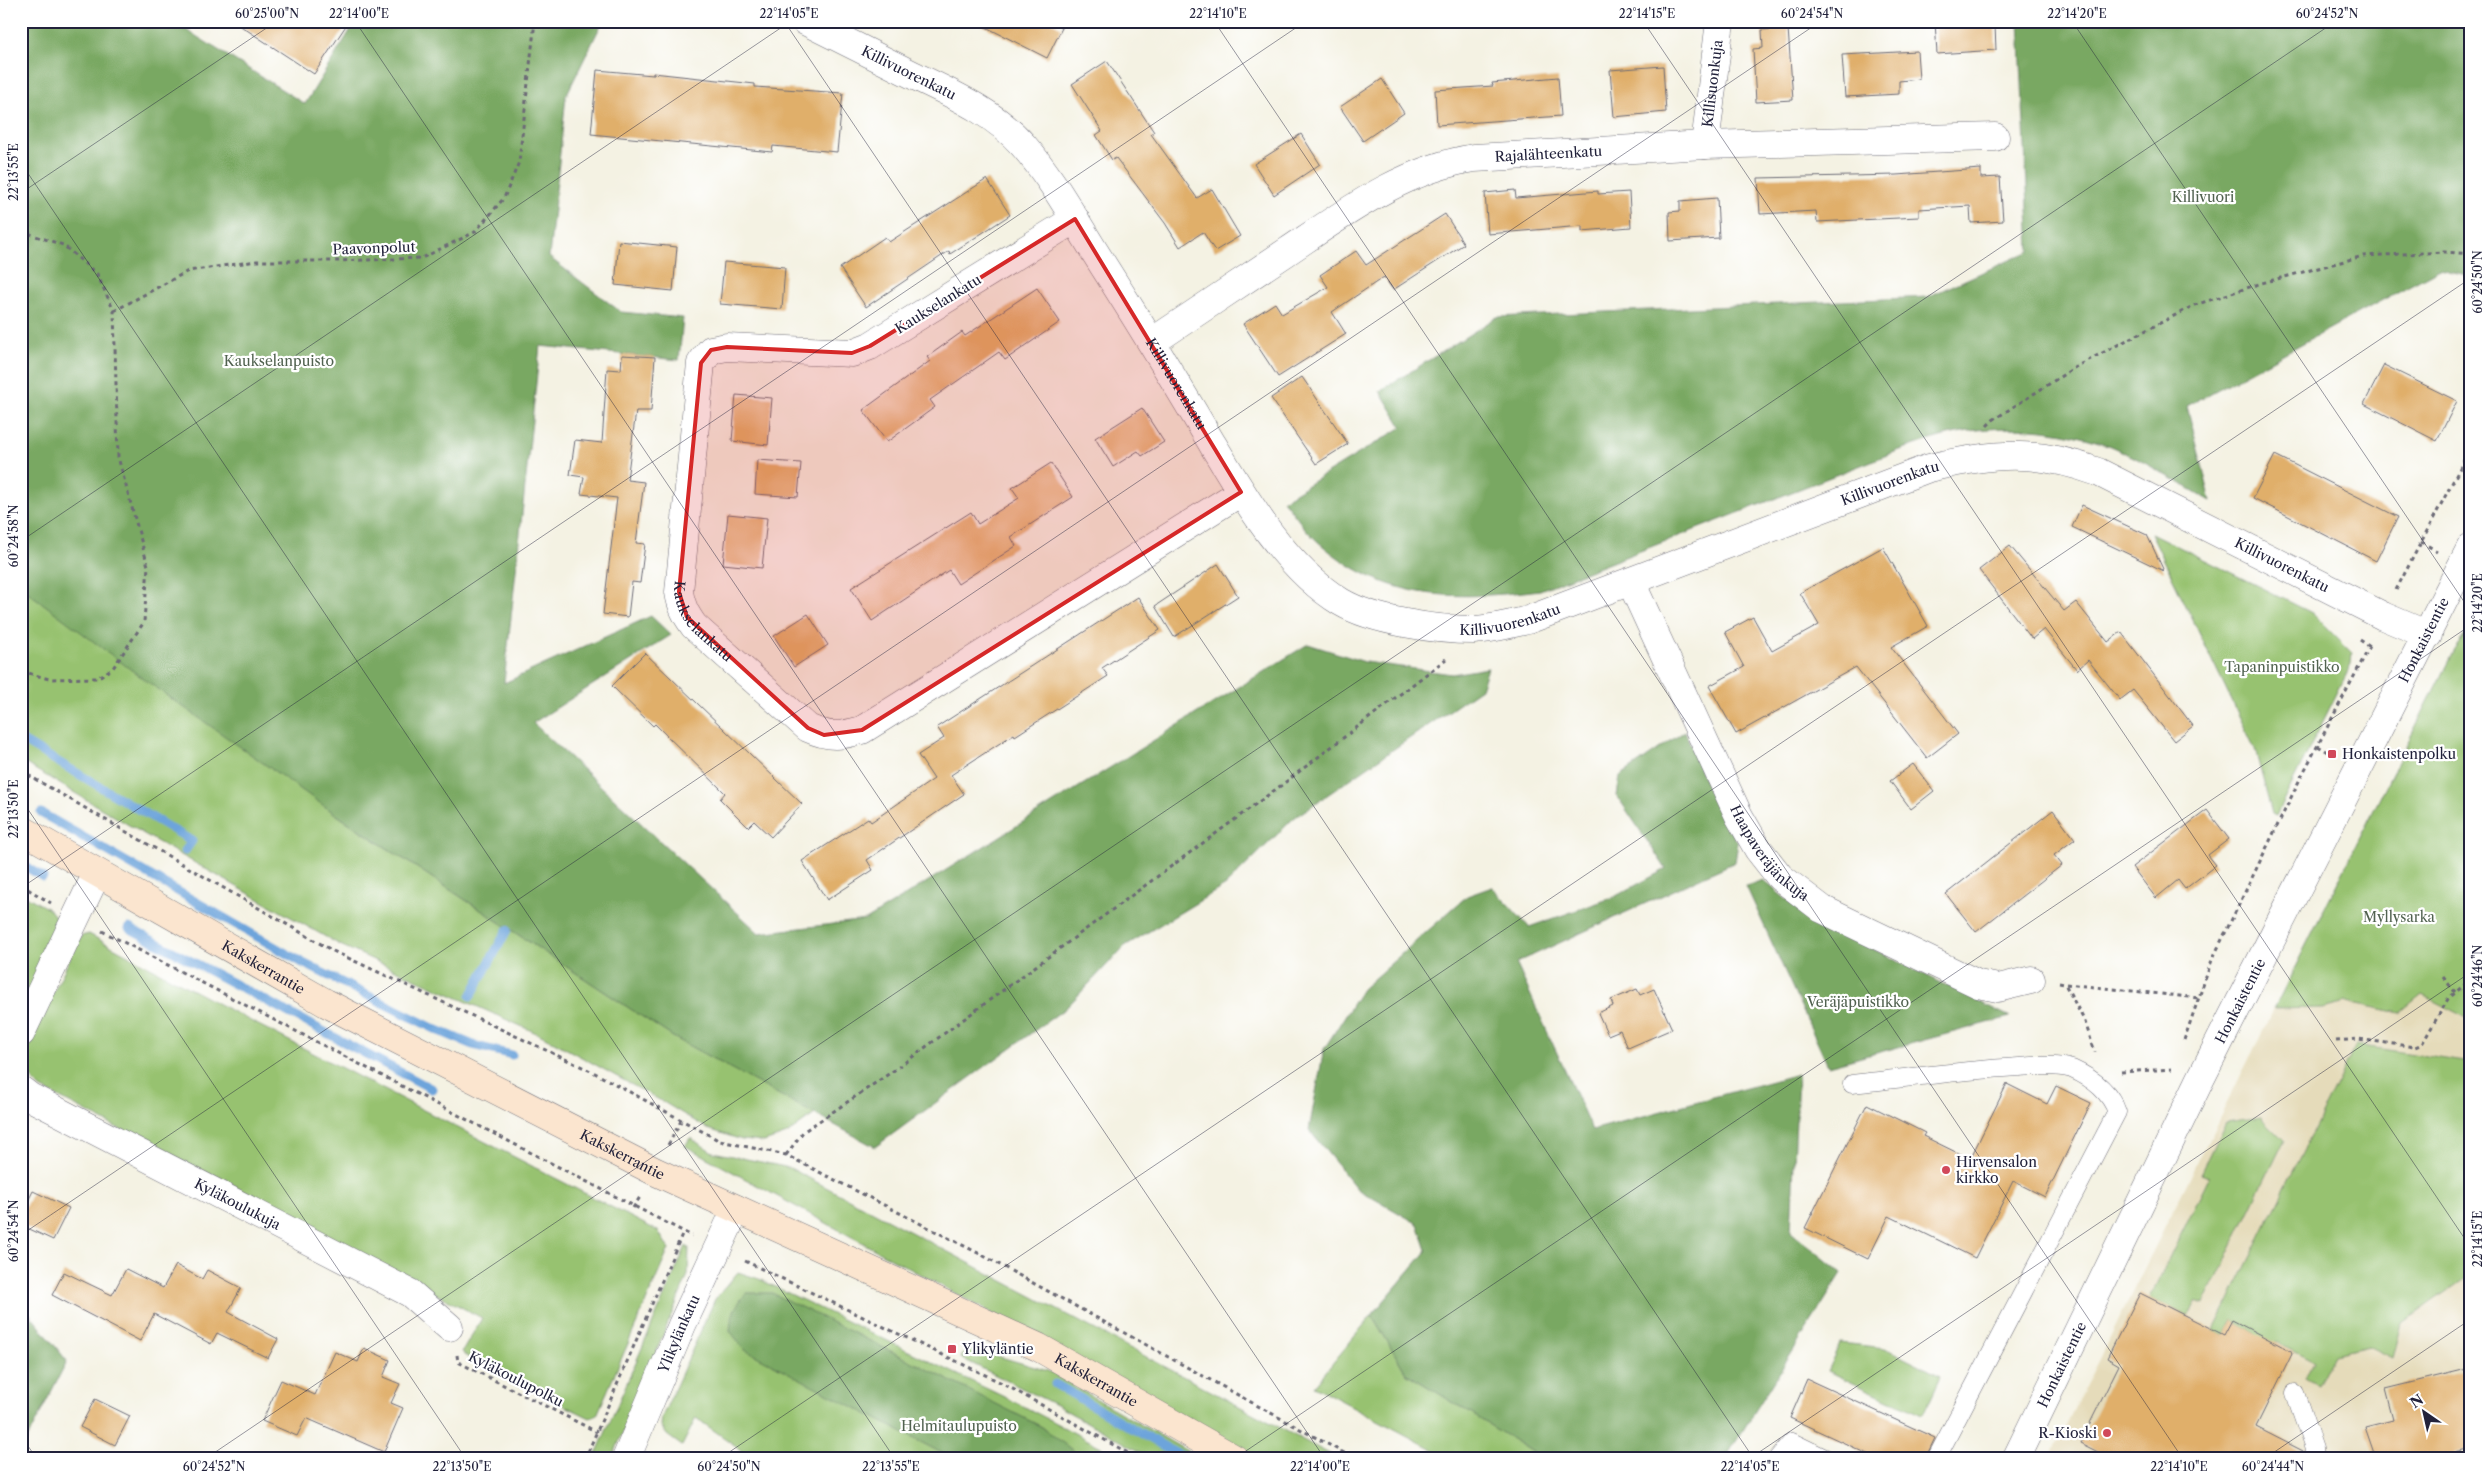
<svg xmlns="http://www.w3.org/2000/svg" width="2492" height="1480" font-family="'Libre Caslon Text',serif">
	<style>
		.built { fill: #e5dbba }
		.green { fill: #97c270; stroke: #5c7256; fill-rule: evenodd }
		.forest { fill: #79a862; stroke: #4e654e }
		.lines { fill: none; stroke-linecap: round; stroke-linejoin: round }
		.stream { stroke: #6da4db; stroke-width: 9 }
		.building { fill: #e0af6b }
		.service-casing { stroke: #6c6b76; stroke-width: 19 }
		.minor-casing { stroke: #6c6b76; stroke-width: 29 }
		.tertiary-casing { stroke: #6c6b76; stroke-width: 29 }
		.secondary-casing { stroke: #6c6b76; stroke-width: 29 }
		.path { stroke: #6c6b76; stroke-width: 3; stroke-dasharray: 4 4; stroke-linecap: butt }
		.service { stroke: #fff; stroke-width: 18 }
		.minor { stroke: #fff; stroke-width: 28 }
		.tertiary { stroke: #fff; stroke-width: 28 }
		.secondary { stroke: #fbe5cf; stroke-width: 28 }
		.marked { fill: #d62828; fill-opacity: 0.2; stroke: #d62828; stroke-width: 4; stroke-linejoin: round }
		.ticks { fill: none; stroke: #22223b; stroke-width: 1; stroke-opacity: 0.45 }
		.poi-dot { fill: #d1495b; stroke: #fff; stroke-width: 2 }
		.labels { text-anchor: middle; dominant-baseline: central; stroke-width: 4.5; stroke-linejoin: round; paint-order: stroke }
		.street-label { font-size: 14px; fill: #22223b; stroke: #fff }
		.park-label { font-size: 14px; fill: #516250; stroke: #fff }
		.poi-label { font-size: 14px; fill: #22223b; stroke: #fff; text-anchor: start }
		.neatline { fill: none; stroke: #22223b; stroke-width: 2 }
		.ticks-label { font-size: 12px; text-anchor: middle; fill: #22223b }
	</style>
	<rect width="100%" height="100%" fill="#fff"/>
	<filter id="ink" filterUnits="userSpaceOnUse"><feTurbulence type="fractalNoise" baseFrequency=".02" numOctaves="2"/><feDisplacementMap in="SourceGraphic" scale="10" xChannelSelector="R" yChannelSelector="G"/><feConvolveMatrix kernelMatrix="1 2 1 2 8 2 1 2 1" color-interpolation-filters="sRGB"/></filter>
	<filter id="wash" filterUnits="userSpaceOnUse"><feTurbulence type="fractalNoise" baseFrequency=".0096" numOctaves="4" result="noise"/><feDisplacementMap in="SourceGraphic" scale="20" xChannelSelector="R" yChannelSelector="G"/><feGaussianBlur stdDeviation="1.12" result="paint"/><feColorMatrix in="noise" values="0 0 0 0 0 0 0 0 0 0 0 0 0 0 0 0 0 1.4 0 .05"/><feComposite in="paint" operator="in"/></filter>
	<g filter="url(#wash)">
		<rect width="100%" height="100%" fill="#f4f2e3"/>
		<path class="built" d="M 2407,988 L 2471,1020 L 2471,1459 L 2049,1459 L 2274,1009 L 2323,1008 Z"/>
		<path class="green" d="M 2151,533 L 2312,613 L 2352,653 L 2351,665 L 2276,816 L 2272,814 L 2255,749 Z
			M 21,587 L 337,815 L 673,1037 L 815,1114 L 787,1134 L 764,1142 L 742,1140 L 708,1129 L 665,1103 L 543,1036 L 340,945 L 149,837 L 21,761 Z
			M 2471,627 L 2471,1020 L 2422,995 L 2400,1013 L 2347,1002 L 2323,1008 L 2274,1009 L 2454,650 Z
			M 21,893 L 50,910 L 61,924 L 21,1009 Z
			M 89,934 L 243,1017 L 658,1231 L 669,1249 L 597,1415 L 590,1418 L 471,1360 L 462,1352 L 482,1318 L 41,1088 C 27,1077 23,1063 27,1046 L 81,936 Z
			M 2356,1045 L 2471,1063 L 2471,1274 L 2402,1323 L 2393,1358 L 2369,1346 L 2334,1354 L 2318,1385 L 2306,1378 L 2314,1361 L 2277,1342 L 2269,1358 L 2255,1332 L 2232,1320 L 2224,1335 L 2214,1330 Z
			M 2261,1117 L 2284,1140 L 2204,1305 L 2196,1302 L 2188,1317 L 2150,1298 L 2209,1177 L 2201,1174 L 2226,1122 Z
			M 690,1138 L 713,1152 L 790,1168 L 1339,1459 L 1259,1459 L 685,1146 Z
			M 686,1246 L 689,1248 L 688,1275 L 612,1459 L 594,1459 Z
			M 738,1272 L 759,1279 L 1025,1407 L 1124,1459 L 750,1459 L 736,1446 L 696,1418 L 682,1446 L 667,1435 L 661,1426 L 662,1417 L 715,1299 ZM 798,1307 L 1042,1427 L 1064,1444 Z
			M 1372,1315 L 1406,1373 L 1544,1459 L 1451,1459 L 1314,1386 Z
			M 1840,1343 L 1885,1348 L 1941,1376 L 1923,1415 L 1827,1371 Z
			M 967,1347 L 1048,1371 L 1201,1459 L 1153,1459 L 1056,1405 L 961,1358 Z"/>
		<path class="forest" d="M 21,21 L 172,21 L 305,104 L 356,21 L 603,21 L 566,96 L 549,257 L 621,312 L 683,318 L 679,360 L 540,346 L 504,683 L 651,616 L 671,635 L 533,723 L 759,933 L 866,920 L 1308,644 L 1365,662 L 1452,674 L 1488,668 L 1481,689 L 1294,818 L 1226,885 L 1125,946 L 1067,1007 L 875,1147 L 673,1037 L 337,815 L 138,675 L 21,587 Z
			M 2019,21 L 2471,21 L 2471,276 L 2440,269 L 2187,406 L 2211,501 C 2180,484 2142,459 2110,446 C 2061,427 2000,423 1948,435 C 1932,439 1916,445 1900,450 L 1540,590 C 1453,601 1384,602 1315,539 C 1303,528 1294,513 1283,500 L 1402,427 L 1380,391 L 1497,317 L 1927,297 L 2030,251 Z
			M 1685,731 L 1708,789 L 1738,843 L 1735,862 L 1516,963 L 1592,1130 L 1798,1074 L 1791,1232 L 1842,1273 L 1725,1459 L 1544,1459 L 1406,1373 L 1372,1315 L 1427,1250 L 1418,1224 L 1357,1189 L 1309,1130 L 1324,1049 L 1362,989 L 1467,896 L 1492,887 L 1529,927 L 1614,897 L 1666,869 L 1617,796 L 1620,776 Z
			M 1763,880 L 1799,910 L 1821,923 L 2010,1017 L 1828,1066 L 1746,886 Z
			M 747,1293 L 772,1293 L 903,1357 L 1042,1427 L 1084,1459 L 953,1459 L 745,1350 L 730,1331 C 731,1314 735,1305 747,1293 Z
			M 21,1303 L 67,1361 L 21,1451 Z"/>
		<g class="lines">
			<path class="stream" d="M 21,740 L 192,841 L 185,851
				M 41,813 L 303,963 L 437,1030 L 473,1045 L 512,1055
				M 21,864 L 43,877
				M 129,928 L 432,1089
				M 471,996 L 507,930
				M 1055,1384 L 1186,1459"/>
		</g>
		<g id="blocks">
			<path class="building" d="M 233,21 L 349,21 L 314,74 Z
				M 974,21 L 1049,21 L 1062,28 L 1047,58 Z
				M 1935,21 L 1986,21 L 1987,26 L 1995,25 L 1996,50 L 1937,54 Z
				M 1788,28 L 1793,100 L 1756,102 L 1753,49 L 1763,48 L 1762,30 Z
				M 1917,51 L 1919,79 L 1899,81 L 1899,94 L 1845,97 L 1842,55 Z
				M 1107,61 L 1154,132 L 1151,134 L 1197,198 L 1212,189 L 1240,236 L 1215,251 L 1203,232 L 1180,247 L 1165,223 L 1116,158 L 1112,160 L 1096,135 L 1102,131 L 1072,84 Z
				M 1663,66 L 1666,112 L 1614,117 L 1610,70 Z
				M 597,70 L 653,75 L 653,73 L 755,84 L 755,87 L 843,93 L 837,152 L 773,146 L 772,152 L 591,134 Z
				M 1558,77 L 1561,116 L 1437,125 L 1435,90 L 1493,86 L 1492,83 Z
				M 1382,79 L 1404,113 L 1363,141 L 1340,107 Z
				M 1301,134 L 1320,164 L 1274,195 L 1254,164 Z
				M 1981,169 L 1981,178 L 2000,177 L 2003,221 L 1971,223 L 1970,206 L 1919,209 L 1919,217 L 1817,222 L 1816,211 L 1760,214 L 1758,178 L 1896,175 Z
				M 987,179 L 1010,215 L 950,254 L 949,251 L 866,307 L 840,268 L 885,237 L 889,242 Z
				M 1515,190 L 1516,198 L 1598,191 L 1598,194 L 1629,192 L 1631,227 L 1582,231 L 1582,226 L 1488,234 L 1485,193 Z
				M 1717,198 L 1719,238 L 1670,241 L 1669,212 L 1680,211 L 1680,201 Z
				M 1445,214 L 1464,244 L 1393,290 L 1384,277 L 1332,312 L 1346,334 L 1278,377 L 1243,324 L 1275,303 L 1282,314 L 1328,287 L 1320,275 L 1356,251 L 1366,265 Z
				M 619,241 L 677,247 L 673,291 L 615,285 Z
				M 724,262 L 785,267 L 782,309 L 720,304 Z
				M 1037,288 L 1060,322 L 1005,360 L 999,352 L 930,400 L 935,407 L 887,442 L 863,410 L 930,361 L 927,357 L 962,332 L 965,336 Z
				M 622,355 L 655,357 L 651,411 L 636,411 L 627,480 L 644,482 L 636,543 L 645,544 L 640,583 L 632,582 L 628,617 L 603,614 L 617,498 L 581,494 L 584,477 L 570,475 L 575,440 L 602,443 L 607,369 L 621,370 Z
				M 2384,365 L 2457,401 L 2437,441 L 2364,404 Z
				M 1302,377 L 1348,444 L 1316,464 L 1271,398 Z
				M 736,395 L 772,398 L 768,445 L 732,441 Z
				M 1142,408 L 1164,442 L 1142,456 L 1138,451 L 1113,467 L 1095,438 Z
				M 2275,455 L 2398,517 L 2376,561 L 2253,498 Z
				M 757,460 L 801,463 L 798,497 L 755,494 Z
				M 1051,463 L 1073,497 L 1011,537 L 1016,546 L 958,584 L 949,570 L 872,621 L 851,588 L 971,512 L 978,524 L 1019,498 L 1012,488 Z
				M 2082,505 L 2147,535 L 2164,571 L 2072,527 Z
				M 728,514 L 767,518 L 762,568 L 723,564 Z
				M 2010,546 L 2064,611 L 2076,602 L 2108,642 L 2121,632 L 2193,726 L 2174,741 L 2133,690 L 2120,700 L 2088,660 L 2077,670 L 2044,629 L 2032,639 L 1979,570 Z
				M 1883,547 L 1928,626 L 1891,647 L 1958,734 L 1927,758 L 1856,667 L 1736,734 L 1709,686 L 1744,667 L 1725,632 L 1753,617 L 1772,651 L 1819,625 L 1800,593 Z
				M 1218,564 L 1238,596 L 1174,637 L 1155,606 Z
				M 1138,597 L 1160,630 L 1102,668 L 1108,676 L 1015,736 L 1014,734 L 951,775 L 964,794 L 867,860 L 873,870 L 827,900 L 802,861 L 868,818 L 871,822 L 934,779 L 918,755 L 944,738 L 937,727 Z
				M 808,614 L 828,645 L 794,667 L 774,636 Z
				M 645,653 L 802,804 L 771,837 L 754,821 L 748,827 L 720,799 L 725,793 L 655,724 L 653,726 L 612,686 Z
				M 1913,764 L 1934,791 L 1911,809 L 1890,781 Z
				M 2053,810 L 2075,839 L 2054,855 L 2062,865 L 1976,932 L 1946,894 Z
				M 2207,810 L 2229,839 L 2208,855 L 2216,865 L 2185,889 L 2178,880 L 2156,898 L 2132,867 Z
				M 1637,989 L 1640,995 L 1654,989 L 1672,1029 L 1628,1048 L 1620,1030 L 1608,1035 L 1598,1013 L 1613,1006 L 1611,1000 Z
				M 2007,1084 L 2047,1104 L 2056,1086 L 2091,1103 L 2045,1197 L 2013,1181 L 1975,1258 L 1889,1216 L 1868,1259 L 1805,1228 L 1867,1104 L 1925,1133 L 1923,1136 L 1970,1159 Z
				M 33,1191 L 69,1208 L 53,1240 L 21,1225 L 21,1215 Z
				M 176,1265 L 202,1279 L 207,1270 L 241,1288 L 228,1312 L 278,1339 L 268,1358 L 217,1333 L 211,1344 L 154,1314 L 140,1341 L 52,1295 L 64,1272 L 112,1295 L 126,1269 L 163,1288 Z
				M 2140,1293 L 2224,1335 L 2232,1320 L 2293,1352 L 2256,1427 L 2303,1451 L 2303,1459 L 2112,1459 L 2080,1443 L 2119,1365 L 2107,1358 Z
				M 364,1348 L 390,1360 L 383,1377 L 400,1384 L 391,1403 L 403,1408 L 384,1452 L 306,1418 L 297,1436 L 262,1421 L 281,1380 L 315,1395 L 335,1352 L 358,1362 Z
				M 2471,1368 L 2471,1450 L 2435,1459 L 2376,1459 L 2365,1427 L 2393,1420 L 2385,1389 Z
				M 1807,1379 L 1935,1438 L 1925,1459 L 1879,1459 L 1790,1418 Z
				M 95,1399 L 130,1416 L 115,1445 L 80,1427 Z"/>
		</g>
	</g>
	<g filter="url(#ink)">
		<use href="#blocks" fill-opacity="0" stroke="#6c6b76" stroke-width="1"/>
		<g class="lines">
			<defs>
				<path id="service" d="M 1852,1084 C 1907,1078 1963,1070 2019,1067 C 2034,1066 2057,1064 2072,1069 C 2092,1078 2110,1091 2117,1112 L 1936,1459
					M 2295,1393 L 2314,1448 L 2314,1459
					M 1777,1459 L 1792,1442 L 1827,1459"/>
				<g id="minor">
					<path id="s1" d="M 805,21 C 841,39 877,57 913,75 C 952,94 994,112 1023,145 C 1052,178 1073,217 1096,254 C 1134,314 1171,374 1207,435 C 1241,492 1283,567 1341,602 C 1373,621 1437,630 1474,630 C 1492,629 1511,624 1528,620 L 1929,468 C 1992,453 2036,449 2098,472 L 2383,616 L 2428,635"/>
					<path id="s2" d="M 1705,145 L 1720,21"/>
					<path id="s3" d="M 1075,219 L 870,346 L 852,353 L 727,347 L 711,350 L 701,363 L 679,592 C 681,606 686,615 694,626 L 808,728 C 830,738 840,736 862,730 L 1241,492"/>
					<path id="s4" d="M 1152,342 C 1197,312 1243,281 1288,251 C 1346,212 1404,169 1474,158 L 1705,145 L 1995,137"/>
					<path id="s5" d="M 1631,582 L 1739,816 L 1758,849 L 1780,877 L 1822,909 L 1978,984 L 1998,988 L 2031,980"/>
					<path d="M 21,1033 L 97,873"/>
					<path id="s6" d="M 21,1090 L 30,1097 L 410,1293 L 449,1327"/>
					<path id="s7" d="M 626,1459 L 682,1325 L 736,1209"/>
				</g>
				<g id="tertiary">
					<path id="s8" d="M 2016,1459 L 2201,1078 L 2471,547"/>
				</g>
				<g id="secondary">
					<path id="s9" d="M 21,829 L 326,1003 L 654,1171 L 1038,1347 L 1235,1459"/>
				</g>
			</defs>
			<use href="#service" class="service-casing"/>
			<use href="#minor" class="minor-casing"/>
			<use href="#tertiary" class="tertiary-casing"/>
			<use href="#secondary" class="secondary-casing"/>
			<path class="path" d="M 763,21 L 776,28
				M 21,231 L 63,245 L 97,274 L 114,311 L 118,457 L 148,566 L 144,622 L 113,668 L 97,678 L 49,679 L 21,671
				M 114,311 L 188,271 L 257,261 L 336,261 L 422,258 L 475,232 L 504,198 L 519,162 L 535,21
				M 1987,426 L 1993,420 L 2077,366 L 2195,305 L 2262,283 L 2363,256 L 2445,252 L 2471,254
				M 2421,542 L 2437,551
				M 2396,590 L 2471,447
				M 2360,640 L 2370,647
				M 2318,746 L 2332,754
				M 21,771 L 333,951 L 593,1072 L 720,1141 L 786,1155 L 980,1254 L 1355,1459
				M 21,885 L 51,903
				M 102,931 L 692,1236
				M 2443,977 L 2455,992
				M 2059,983 L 2065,984 L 2085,1022 L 2095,1052
				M 2066,984 L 2199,998
				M 2184,1040 L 2212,960 L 2300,779 L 2370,646
				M 2336,1041 L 2358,1039 L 2415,1047 L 2422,1044 L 2448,999 L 2471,979
				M 2121,1072 L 2172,1069
				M 668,1145 L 681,1121
				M 786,1155 L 803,1132 L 896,1069 L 1283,784 L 1446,659
				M 633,1208 L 640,1197
				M 745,1261 L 1000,1382 L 1139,1459
				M 457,1355 L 458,1362 L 597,1432
				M 585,1459 L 683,1232"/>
			<use href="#service" class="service"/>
			<use href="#minor" class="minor"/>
			<use href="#tertiary" class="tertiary"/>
			<use href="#secondary" class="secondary"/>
		</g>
	</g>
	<path class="marked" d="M 1075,219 L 1241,492 L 862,730 L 824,735 L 808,728 L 687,617 L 679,592 L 701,363 L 711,350 L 727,347 L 852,353 L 870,346 Z"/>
	<path class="ticks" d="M 355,21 L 1325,1459M 784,21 L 1754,1459M 1214,21 L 2183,1459M 1643,21 L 2471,1248M 2072,21 L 2471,612M 21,163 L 895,1459M 21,193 L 277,21M 21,541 L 791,21M 21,799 L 466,1459M 21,888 L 1306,21M 21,1235 L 1821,21M 21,1436 L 37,1459M 205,1459 L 2336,21M 719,1459 L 2471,278M 1234,1459 L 2471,625M 1749,1459 L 2471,972M 2264,1459 L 2471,1319"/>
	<g class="poi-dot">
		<rect x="2327" y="749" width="10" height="10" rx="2.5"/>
		<circle cx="1946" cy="1170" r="5"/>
		<rect x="947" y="1344" width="10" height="10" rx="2.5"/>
		<circle cx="2107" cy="1433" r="5"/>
	</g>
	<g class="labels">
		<g class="street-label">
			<text stroke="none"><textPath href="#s1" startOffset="116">Killivuorenkatu</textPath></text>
			<text stroke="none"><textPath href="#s2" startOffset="62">Killisuonkuja</textPath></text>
			<text stroke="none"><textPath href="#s4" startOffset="448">Rajalähteenkatu</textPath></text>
			<text transform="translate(374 248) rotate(-2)">Paavonpolut</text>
			<text transform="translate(938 304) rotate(-32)">Kaukselankatu</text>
			<text stroke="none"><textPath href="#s1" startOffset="536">Killivuorenkatu</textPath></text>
			<text stroke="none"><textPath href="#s1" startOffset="1391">Killivuorenkatu</textPath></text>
			<text stroke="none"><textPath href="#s1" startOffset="1811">Killivuorenkatu</textPath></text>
			<text stroke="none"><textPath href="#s1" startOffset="986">Killivuorenkatu</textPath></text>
			<text stroke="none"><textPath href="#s3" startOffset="686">Kaukselankatu</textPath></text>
			<text stroke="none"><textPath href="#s8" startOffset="915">Honkaistentie</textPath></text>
			<text stroke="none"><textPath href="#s5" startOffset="306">Haapaveräjänkuja</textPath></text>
			<text stroke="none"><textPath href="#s9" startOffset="279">Kakskerrantie</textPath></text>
			<text stroke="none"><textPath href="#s8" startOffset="510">Honkaistentie</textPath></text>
			<text stroke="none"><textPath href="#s9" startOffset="684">Kakskerrantie</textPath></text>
			<text stroke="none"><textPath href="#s6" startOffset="245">Kyläkoulukuja</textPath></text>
			<text stroke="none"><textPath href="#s7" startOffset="136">Ylikylänkatu</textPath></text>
			<text stroke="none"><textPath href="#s8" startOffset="105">Honkaistentie</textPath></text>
			<text transform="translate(516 1379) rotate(27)">Kyläkoulupolku</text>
			<text stroke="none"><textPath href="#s9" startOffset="1209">Kakskerrantie</textPath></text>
		</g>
		<g class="park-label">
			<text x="2203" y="197">Killivuori</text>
			<text x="279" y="361">Kaukselanpuisto</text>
			<text x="2282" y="667">Tapaninpuistikko</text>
			<text x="2399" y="917">Myllysarka</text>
			<text x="1858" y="1002">Veräjäpuistikko</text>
			<text x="959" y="1426">Helmitaulupuisto</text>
		</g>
		<g class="poi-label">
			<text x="2342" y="754">Honkaistenpolku</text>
			<text x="1956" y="1162">Hirvensalon<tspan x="1956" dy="16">kirkko</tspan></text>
			<text x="962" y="1349">Ylikyläntie</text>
			<text x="2097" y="1433" text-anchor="end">R-Kioski</text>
		</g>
	</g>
	<rect width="2492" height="1480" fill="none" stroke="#fff" stroke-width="55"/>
	<g transform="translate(2424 1412) rotate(326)" stroke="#ffffff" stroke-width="4" paint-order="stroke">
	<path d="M0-4L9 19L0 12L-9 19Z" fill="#22223b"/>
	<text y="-8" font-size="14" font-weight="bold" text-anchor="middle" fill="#22223b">N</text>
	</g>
	<rect x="28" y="28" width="2436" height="1424" class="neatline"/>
	<g class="ticks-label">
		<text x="267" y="18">60°25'00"N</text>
		<text x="359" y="18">22°14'00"E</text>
		<text x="789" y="18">22°14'05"E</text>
		<text x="1218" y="18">22°14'10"E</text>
		<text x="1647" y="18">22°14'15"E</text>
		<text x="1812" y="18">60°24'54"N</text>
		<text x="2077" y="18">22°14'20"E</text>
		<text x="2327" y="18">60°24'52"N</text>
		<text transform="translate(14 172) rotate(-90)" y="4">22°13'55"E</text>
		<text transform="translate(2478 282) rotate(-90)" y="4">60°24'50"N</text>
		<text transform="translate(14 536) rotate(-90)" y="4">60°24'58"N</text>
		<text transform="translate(2478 603) rotate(-90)" y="4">22°14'20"E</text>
		<text transform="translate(14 809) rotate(-90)" y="4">22°13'50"E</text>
		<text transform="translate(2478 976) rotate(-90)" y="4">60°24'46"N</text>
		<text transform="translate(14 1231) rotate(-90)" y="4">60°24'54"N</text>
		<text transform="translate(2478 1239) rotate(-90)" y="4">22°14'15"E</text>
		<text x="214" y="1471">60°24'52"N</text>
		<text x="462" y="1471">22°13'50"E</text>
		<text x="729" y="1471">60°24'50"N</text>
		<text x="891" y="1471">22°13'55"E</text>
		<text x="1320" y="1471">22°14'00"E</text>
		<text x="1750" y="1471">22°14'05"E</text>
		<text x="2179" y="1471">22°14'10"E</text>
		<text x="2273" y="1471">60°24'44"N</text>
	</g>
</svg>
